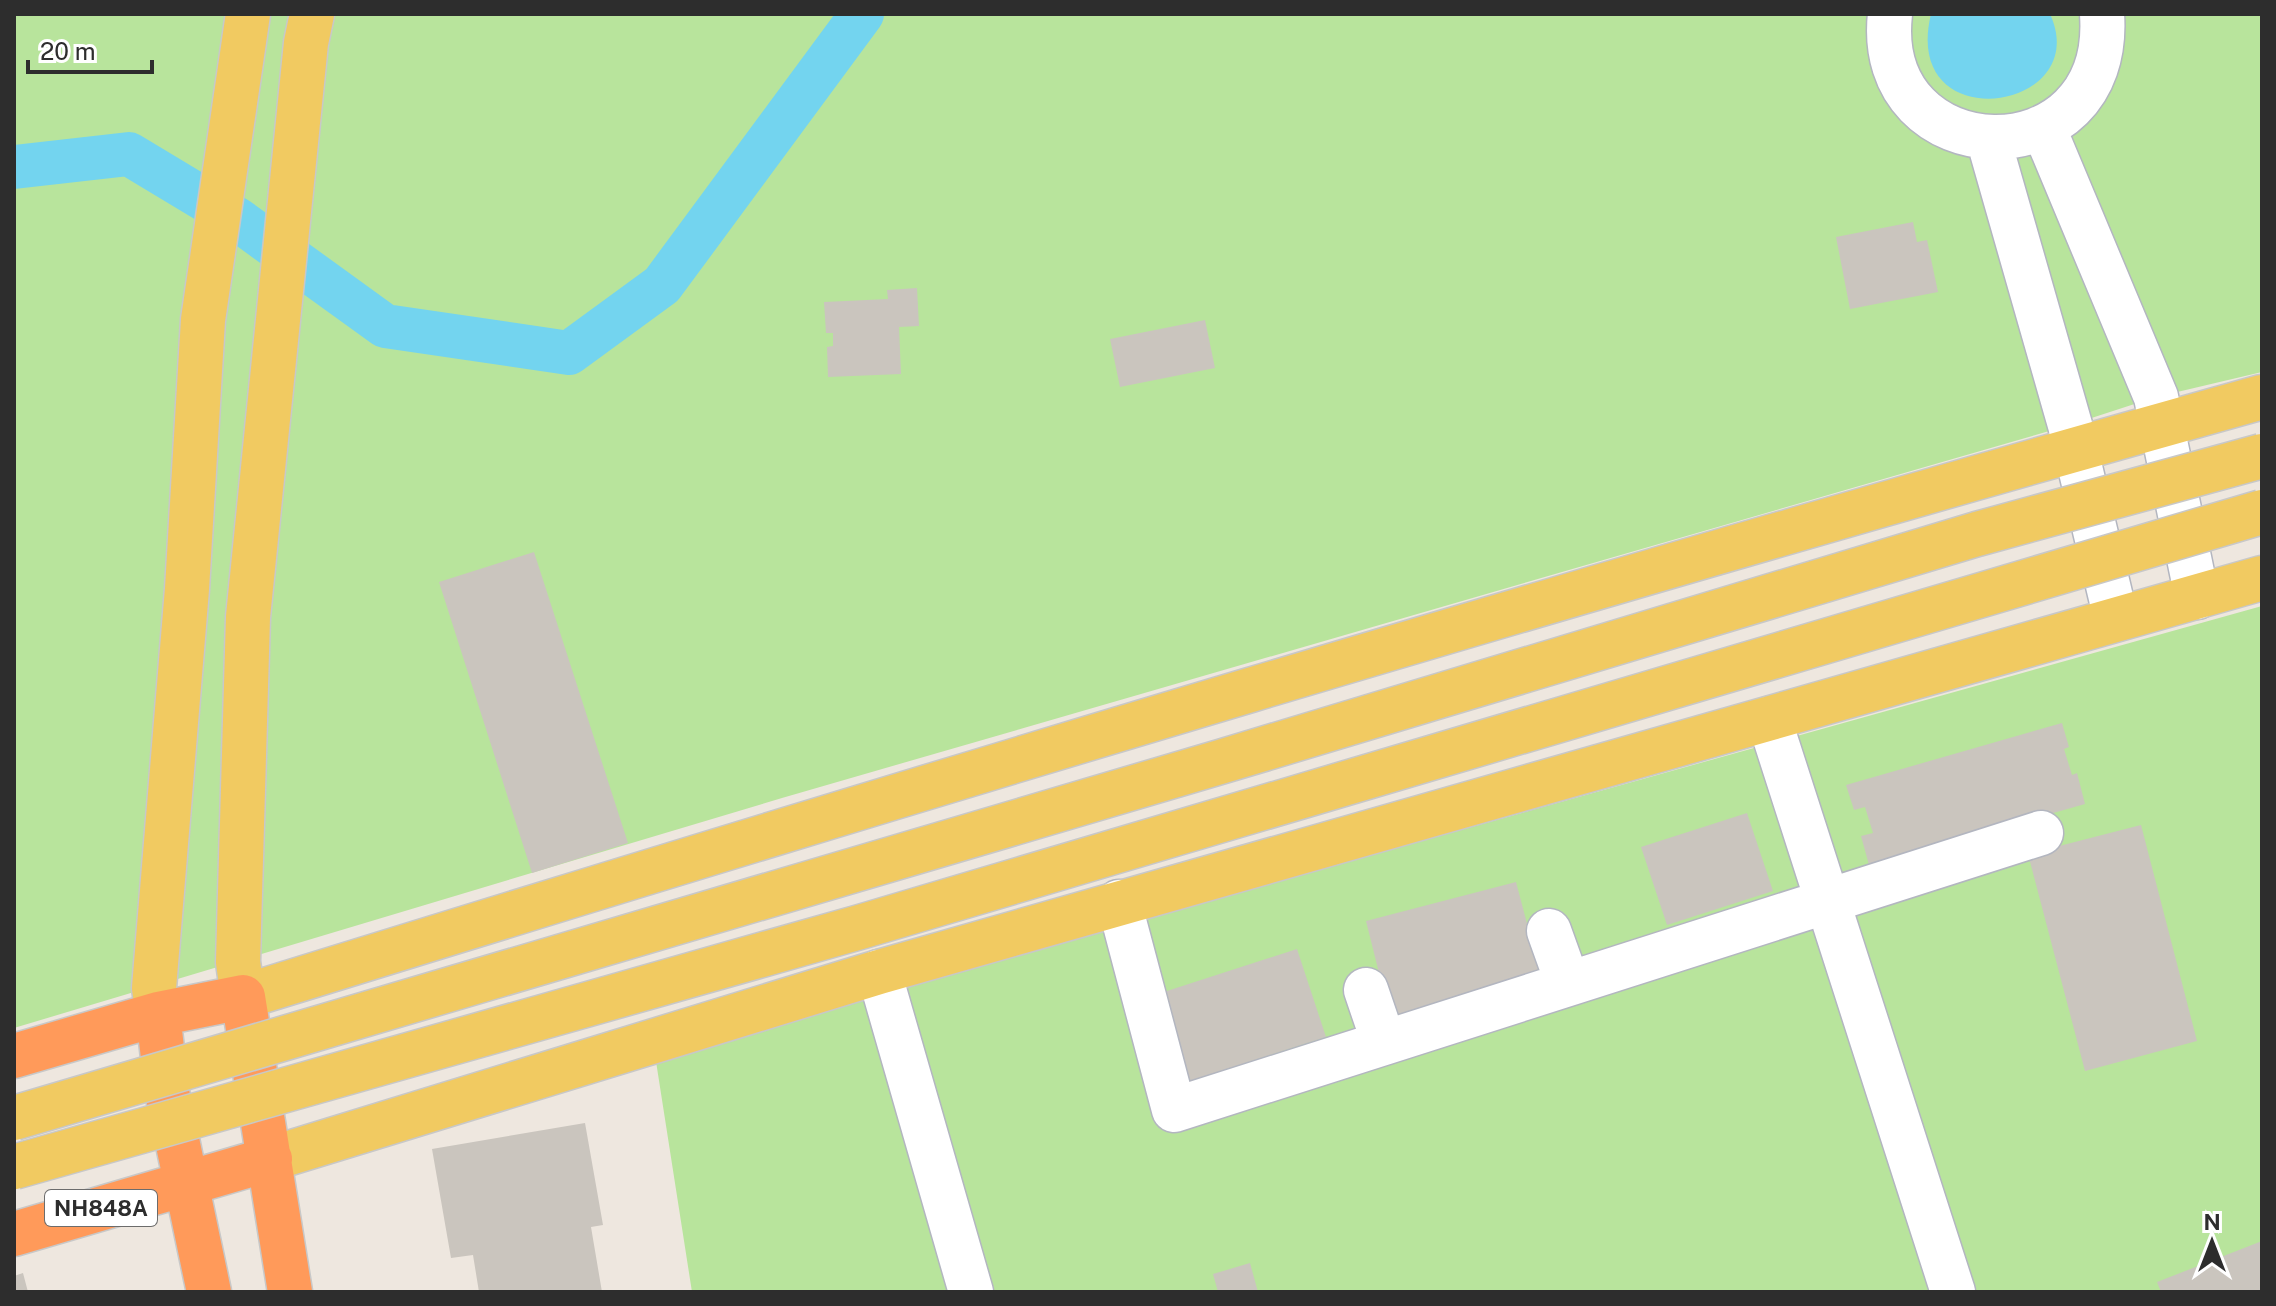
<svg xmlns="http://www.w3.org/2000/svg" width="2276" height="1306" font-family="'Public Sans',sans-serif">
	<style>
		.green { fill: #b8e49c }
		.water { fill: #73d4ef }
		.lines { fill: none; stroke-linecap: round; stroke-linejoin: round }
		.canal { stroke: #73d4ef; stroke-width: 44 }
		.building { fill: #cac5be }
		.minor-casing { stroke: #b3b6c0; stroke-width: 47 }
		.major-casing { stroke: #c8c8c8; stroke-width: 47 }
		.highway-casing { stroke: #c8c8c8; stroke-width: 47 }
		.minor { stroke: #fff; stroke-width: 44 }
		.major { stroke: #f1ca61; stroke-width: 44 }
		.highway { stroke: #ff9a5a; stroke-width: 44 }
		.major-bridge-casing { stroke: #c8c8c8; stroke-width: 47; stroke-linecap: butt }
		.major-bridge { stroke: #f1ca61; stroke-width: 44 }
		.labels { text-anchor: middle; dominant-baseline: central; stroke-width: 8; stroke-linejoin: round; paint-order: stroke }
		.shield { fill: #fff; stroke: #6c6c6c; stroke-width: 2 }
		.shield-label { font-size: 22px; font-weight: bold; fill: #2d2d2d }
	</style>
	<rect width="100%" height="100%" fill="#eee7df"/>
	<path class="green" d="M 14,14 L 2262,14 L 2262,372 L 2156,397 L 2070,425 L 782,798 L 14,1028 Z
		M 2262,606 L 2262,1292 L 692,1292 L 655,1055 Z"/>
	<path class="water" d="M 1931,14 L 2050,14 C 2095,112 1900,141 1931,14 Z"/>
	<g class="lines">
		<path class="canal" d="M 14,167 L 129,154 L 237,219 L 385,326 L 569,353 L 662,285 L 862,14"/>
	</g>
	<path class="building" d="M 1913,222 L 1917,242 L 1927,240 L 1938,292 L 1850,309 L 1836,237 Z
		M 917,288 L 919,326 L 899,327 L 901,374 L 828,377 L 827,347 L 833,346 L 833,333 L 826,333 L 824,302 L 888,299 L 887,290 Z
		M 1205,320 L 1215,368 L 1120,387 L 1110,339 Z
		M 534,552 L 628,843 L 532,873 L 439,582 Z
		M 2062,723 L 2069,747 L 2064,749 L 2072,775 L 2077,773 L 2085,804 L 1869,865 L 1861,836 L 1873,833 L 1865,807 L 1854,810 L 1846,785 Z
		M 1747,813 L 1773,891 L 1667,925 L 1641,847 Z
		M 2141,825 L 2197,1041 L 2085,1071 L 2028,854 Z
		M 1516,882 L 1543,984 L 1391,1021 L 1366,921 Z
		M 1297,949 L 1326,1037 L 1165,1089 L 1136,1001 Z
		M 585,1123 L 603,1225 L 591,1227 L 602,1292 L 479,1292 L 473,1255 L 451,1258 L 432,1149 Z
		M 2262,1241 L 2262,1292 L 2161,1292 L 2157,1282 Z
		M 1250,1263 L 1258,1292 L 1218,1292 L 1213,1274 Z
		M 23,1273 L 28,1292 L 14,1292 L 14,1276 Z"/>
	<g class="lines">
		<defs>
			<path id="minor" d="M 1890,14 C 1872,174 2114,182 2102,14
				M 2044,129 L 2156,397 L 2197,597
				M 1988,138 L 2070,425 L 2116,619
				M 1769,719 L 1953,1292
				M 1119,902 L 1174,1110 L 2041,833
				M 1549,931 L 1568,984
				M 879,972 L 971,1292
				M 1366,990 L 1384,1043"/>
			<path id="major" d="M 312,14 L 306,43 L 248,617 L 238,962 L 243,997 C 914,789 1586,586 2262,397
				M 158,1014 L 154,988 L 187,589 L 203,320 L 248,14
				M 270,1159 L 879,972 L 2262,578"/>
			<path id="highway" d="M 158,1014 L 167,1092 L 209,1292
				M 14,1056 L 158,1014 L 243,997 L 290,1292
				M 14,1234 L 270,1159"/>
		</defs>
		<use href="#minor" class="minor-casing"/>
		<use href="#major" class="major-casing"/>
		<use href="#highway" class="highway-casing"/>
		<use href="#minor" class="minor"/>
		<use href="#major" class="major"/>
		<use href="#highway" class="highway"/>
		<defs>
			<path id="major-bridge" d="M 14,1118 L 1220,762 L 1977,534 L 2262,456
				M 14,1167 L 860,927 L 2262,512"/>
		</defs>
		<use href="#major-bridge" class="major-bridge-casing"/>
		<use href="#major-bridge" class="major-bridge"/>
	</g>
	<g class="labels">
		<rect class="shield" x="45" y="1190" width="112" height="36" rx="6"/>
		<g class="shield-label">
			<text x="101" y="1208">NH848A</text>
		</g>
	</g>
	<rect width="2276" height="1306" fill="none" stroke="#2d2d2d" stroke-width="32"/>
	<g transform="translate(2212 1242)" stroke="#ffffff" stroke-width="6" paint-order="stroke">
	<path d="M0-6L14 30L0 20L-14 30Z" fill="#2d2d2d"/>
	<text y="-12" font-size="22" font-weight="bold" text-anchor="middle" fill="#2d2d2d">N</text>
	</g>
	<path d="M28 60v12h124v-12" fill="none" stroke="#2d2d2d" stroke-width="4"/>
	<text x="40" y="60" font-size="24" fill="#2d2d2d" stroke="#ffffff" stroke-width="6" paint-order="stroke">20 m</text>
</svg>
